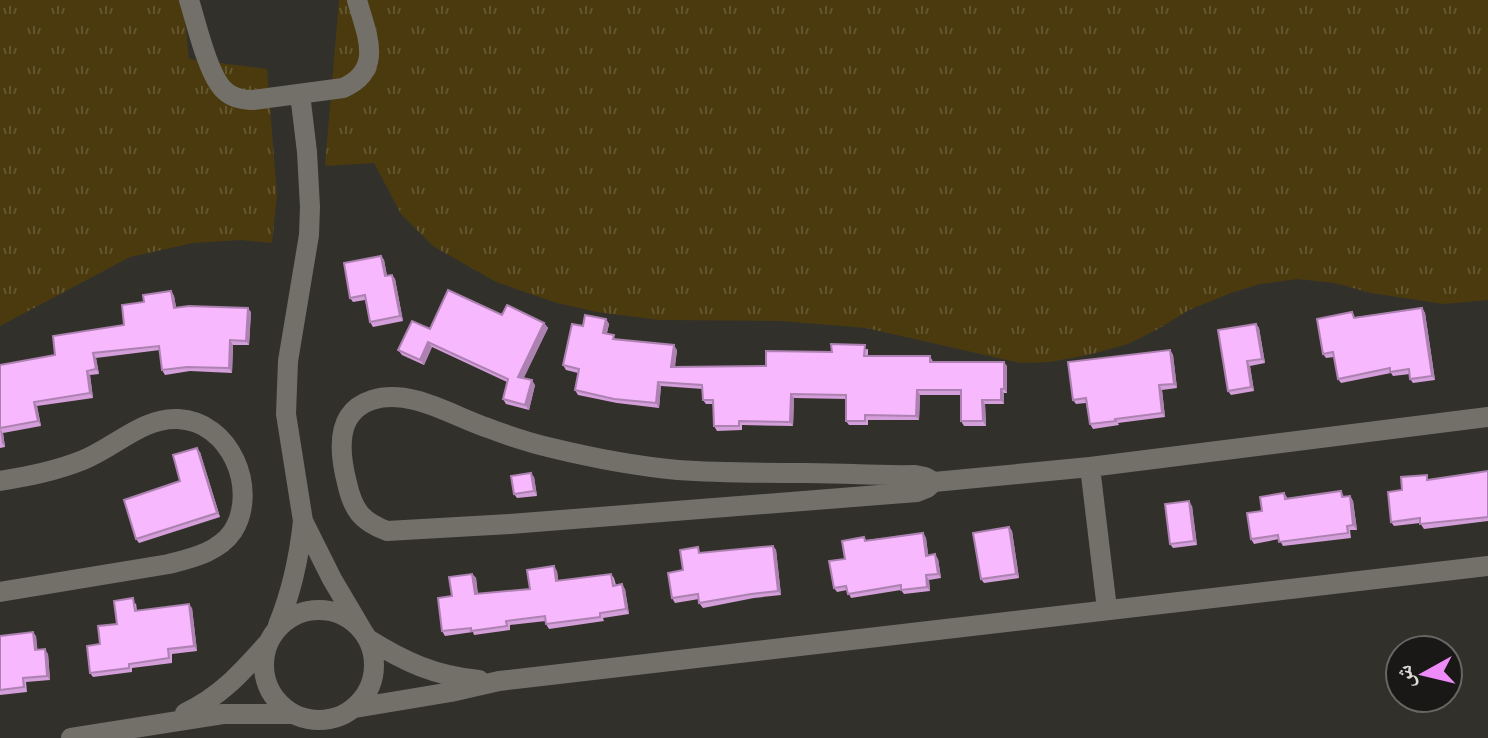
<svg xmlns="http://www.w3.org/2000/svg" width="1488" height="738" font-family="'Fira Sans Condensed','Noto Naskh Arabic',sans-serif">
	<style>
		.grass { fill: url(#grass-tufts) }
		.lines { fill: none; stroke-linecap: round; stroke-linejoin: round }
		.minor { stroke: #73706a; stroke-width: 20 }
		.wall { fill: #d49eda }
		.shaded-wall { fill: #ad81b1 }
		.building { fill: #f7b8fd; stroke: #ad81b1; stroke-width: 2 }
	</style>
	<defs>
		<pattern id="grass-tufts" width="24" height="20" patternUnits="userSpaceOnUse" patternTransform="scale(2)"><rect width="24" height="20" fill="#4a3a0e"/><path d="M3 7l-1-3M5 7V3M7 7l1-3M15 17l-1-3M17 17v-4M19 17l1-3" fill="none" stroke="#645630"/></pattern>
	</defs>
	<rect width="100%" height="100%" fill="#32302a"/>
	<path class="grass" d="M 0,0 L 183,0 L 189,59 L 267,69 L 277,195 L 272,243 L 240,240 L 193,243 L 130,257 L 0,326 Z
		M 339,0 L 1488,0 L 1488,300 L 1444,304 L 1371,293 L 1335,283 L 1297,279 L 1260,284 L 1231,293 L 1189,310 L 1158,329 L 1128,344 L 1092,354 L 1050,362 L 1020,363 L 866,328 L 781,321 L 659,320 L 597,312 L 557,303 L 496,282 L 433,246 L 401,214 L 374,163 L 325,166 Z"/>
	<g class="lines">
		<path class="minor" d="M 189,0 C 196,22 208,75 224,90 C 232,98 242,100 253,100 L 343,88 C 385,70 366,33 357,0
			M 300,94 L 307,152 L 310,207 L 309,235 L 288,361 L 286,414 L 303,521 L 332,579 L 365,635
			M 1090,467 L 1107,609
			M 0,481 C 29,476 56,471 83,460 C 114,448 143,417 178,419 C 230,421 259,489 233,531 C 219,552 192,558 169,564 L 0,592
			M 934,482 L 927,488 L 917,492 L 510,524 L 387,531 C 361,521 353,510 347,483 C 339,452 335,412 372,400 C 411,388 452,416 488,428 C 509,436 530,443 552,448 C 593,458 635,466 678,470 C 720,473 763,473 805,473 C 842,473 878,476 915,475 L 925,477 L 934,482 L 1090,467 L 1488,417
			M264 665a55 55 0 1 1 110 0a55 55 0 1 1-110 0Z
			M 278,625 C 292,591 299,558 303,521
			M 368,639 C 405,662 435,676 479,680
			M 355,708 L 451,692 L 499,681 L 1488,566
			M 185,713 C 220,697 242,672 267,644
			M 71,738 L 223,714 L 293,714"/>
	</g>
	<path class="wall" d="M 381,256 L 384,260 L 387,276 L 392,275 L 395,279 L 403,321 L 373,327 L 370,322 L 365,300 L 353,302 L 350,298 Z
		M 171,291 L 174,296 L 176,307 L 251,312 L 249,345 L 233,345 L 232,373 L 190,371 L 165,375 L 162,370 L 160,350 L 96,358 L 99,374 L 90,375 L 93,398 L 37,406 L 41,426 L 3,433 L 5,447 L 0,448 L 0,365 L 55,355 L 124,325 L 144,302 Z
		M 1422,308 L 1425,313 L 1435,380 L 1413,383 L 1410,379 L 1410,374 L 1393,376 L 1391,373 L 1341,383 L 1338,379 L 1334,357 L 1326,358 L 1323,354 L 1356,317 Z
		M 502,315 L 544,323 L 548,328 L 523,378 L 535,385 L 529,410 L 506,404 L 503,399 L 507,382 L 432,347 L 424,365 L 402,355 L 398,350 L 430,329 Z
		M 606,319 L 609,324 L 607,333 L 617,340 L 677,350 L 675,367 L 766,366 L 832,352 L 868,349 L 868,356 L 930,356 L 933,362 L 1007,366 L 1007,393 L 1004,393 L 1004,404 L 985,404 L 986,426 L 964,426 L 961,421 L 961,395 L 920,395 L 919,420 L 868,420 L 868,425 L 849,425 L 846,421 L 846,399 L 794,398 L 793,426 L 742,425 L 742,430 L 717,431 L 714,426 L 713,404 L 706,404 L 703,400 L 703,389 L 661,386 L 659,408 L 617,403 L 578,395 L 575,390 L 578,373 L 566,370 L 563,365 L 583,326 Z
		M 1256,324 L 1259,328 L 1265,363 L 1250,366 L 1254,391 L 1231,395 L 1228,391 Z
		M 1170,350 L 1173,355 L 1177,388 L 1162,390 L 1165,417 L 1118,423 L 1119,425 L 1093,429 L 1090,424 L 1086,403 L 1076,404 L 1073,400 Z
		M 200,452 L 220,517 L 139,543 L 136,539 L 180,481 Z
		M 1488,471 L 1488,521 L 1424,529 L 1420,523 L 1394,526 L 1391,522 L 1402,490 L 1430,480 Z
		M 534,477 L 537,496 L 517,498 L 514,494 Z
		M 1341,491 L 1344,497 L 1350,496 L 1353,501 L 1357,530 L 1350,530 L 1351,538 L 1283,546 L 1279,539 L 1254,544 L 1251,539 L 1262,511 L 1284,493 L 1288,499 Z
		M 1192,506 L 1197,545 L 1173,548 L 1170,544 Z
		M 1009,527 L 1012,531 L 1019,578 L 984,583 L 981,579 Z
		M 923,533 L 926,538 L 928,555 L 938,559 L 941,578 L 929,580 L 930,591 L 904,594 L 901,590 L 851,598 L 847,590 L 837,592 L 834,588 L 845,559 L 864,537 L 866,540 Z
		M 773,546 L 776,550 L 781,595 L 754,598 L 703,608 L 699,603 L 699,599 L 675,603 L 672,598 L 683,570 L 701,552 L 701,553 Z
		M 557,571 L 558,581 L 611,574 L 614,578 L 616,585 L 625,589 L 629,614 L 603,618 L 604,621 L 549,629 L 546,624 L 546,621 L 510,625 L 510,630 L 474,635 L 473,632 L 445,636 L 442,631 L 452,596 L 472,574 L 476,578 L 478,594 L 530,589 Z
		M 136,603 L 137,611 L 192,608 L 197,651 L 172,654 L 172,663 L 132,668 L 132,672 L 93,677 L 90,673 L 100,644 Z
		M 0,636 L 36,636 L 37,650 L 48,654 L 50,680 L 26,682 L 27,692 L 0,695 Z"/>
	<path class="shaded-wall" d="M 381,256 L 384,260 L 388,281 L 385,276 Z
		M 392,275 L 395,279 L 403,321 L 400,316 Z
		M 171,291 L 174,296 L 177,312 L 174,308 Z
		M 248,308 L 251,312 L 249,345 L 246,341 Z
		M 1422,308 L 1425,313 L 1435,380 L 1432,376 Z
		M 606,319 L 609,324 L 606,337 L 603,333 Z
		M 544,323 L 548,328 L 522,382 L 518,377 Z
		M 1256,324 L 1259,328 L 1265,363 L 1262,359 Z
		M 230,340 L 233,345 L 232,373 L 229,368 Z
		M 428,342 L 432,347 L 424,365 L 420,360 Z
		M 674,345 L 677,350 L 674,371 L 671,367 Z
		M 1170,350 L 1173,355 L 1177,388 L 1174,384 Z
		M 93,353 L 96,358 L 99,374 L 96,369 Z
		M 1247,361 L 1250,366 L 1254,391 L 1251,387 Z
		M 1004,362 L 1007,366 L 1007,393 L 1004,389 Z
		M 87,371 L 90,375 L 93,398 L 90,393 Z
		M 532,380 L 535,385 L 529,410 L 525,405 Z
		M 658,382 L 661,386 L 659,408 L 656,403 Z
		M 1159,385 L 1162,390 L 1165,417 L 1162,413 Z
		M 1001,389 L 1004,393 L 1004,404 L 1001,400 Z
		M 917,390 L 920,395 L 919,420 L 916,416 Z
		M 791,394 L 794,398 L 793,426 L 790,422 Z
		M 982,400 L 985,404 L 986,426 L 983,421 Z
		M 34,402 L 37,406 L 41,426 L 38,421 Z
		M 0,429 L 3,433 L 5,447 L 2,443 Z
		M 197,448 L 200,452 L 220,517 L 217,513 Z
		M 531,473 L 534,477 L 537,496 L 534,491 Z
		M 1350,496 L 1353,501 L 1357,530 L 1353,525 Z
		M 1189,501 L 1192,506 L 1197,545 L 1194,541 Z
		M 1009,527 L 1012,531 L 1019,578 L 1016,574 Z
		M 923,533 L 926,538 L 929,560 L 926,556 Z
		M 773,546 L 776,550 L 781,595 L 778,591 Z
		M 935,554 L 938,559 L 941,578 L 938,574 Z
		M 554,566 L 557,571 L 559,586 L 556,581 Z
		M 472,574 L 476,578 L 478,599 L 475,594 Z
		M 926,575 L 929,580 L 930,591 L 927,587 Z
		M 622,584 L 625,589 L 629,614 L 626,609 Z
		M 189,604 L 192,608 L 197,651 L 194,646 Z
		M 33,632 L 36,636 L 38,654 L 35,650 Z
		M 45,649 L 48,654 L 50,680 L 47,676 Z"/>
	<path class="building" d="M 381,256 L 385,276 L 392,275 L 400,316 L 370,322 L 365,295 L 350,298 L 344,263 Z
		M 448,290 L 502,315 L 507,305 L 544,323 L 518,377 L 532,380 L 525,405 L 503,399 L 508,379 L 428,342 L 420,360 L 398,350 L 412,321 L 430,329 Z
		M 171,291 L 174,308 L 189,306 L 248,308 L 246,341 L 230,340 L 229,368 L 187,367 L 162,370 L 159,346 L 93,353 L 96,369 L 87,371 L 90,393 L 34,402 L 38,421 L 0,428 L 0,365 L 55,355 L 53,336 L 124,325 L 122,305 L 144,302 L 143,295 Z
		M 1422,308 L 1432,376 L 1410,379 L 1409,369 L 1390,372 L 1390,368 L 1338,379 L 1333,352 L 1323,354 L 1317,319 L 1352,312 L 1354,318 Z
		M 585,315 L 606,319 L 603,333 L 614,335 L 613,339 L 674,345 L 671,367 L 766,366 L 766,351 L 832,352 L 831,344 L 865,345 L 864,356 L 930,356 L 930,362 L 1004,362 L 1004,389 L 1001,389 L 1001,400 L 982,400 L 983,421 L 961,421 L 961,390 L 917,390 L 916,416 L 865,415 L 865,421 L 846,421 L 846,395 L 791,394 L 790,422 L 739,421 L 739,426 L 714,426 L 713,400 L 703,400 L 702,385 L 658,382 L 656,403 L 614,399 L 575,390 L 579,369 L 563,365 L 572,324 L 583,326 Z
		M 1256,324 L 1262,359 L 1247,361 L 1251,387 L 1228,391 L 1218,330 Z
		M 1170,350 L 1174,384 L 1159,385 L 1162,413 L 1115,419 L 1116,421 L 1090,424 L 1086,398 L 1073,400 L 1068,362 Z
		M 197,448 L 217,513 L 136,539 L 124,500 L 180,481 L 173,455 Z
		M 1488,471 L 1488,517 L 1420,524 L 1420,518 L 1391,522 L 1388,492 L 1402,490 L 1401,477 L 1427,475 L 1427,480 Z
		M 531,473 L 534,491 L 514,494 L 511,476 Z
		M 1341,491 L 1342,497 L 1350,496 L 1353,525 L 1347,526 L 1348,533 L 1279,542 L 1278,535 L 1251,539 L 1247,513 L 1262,511 L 1260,497 L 1284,493 L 1285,499 Z
		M 1189,501 L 1194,541 L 1170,544 L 1165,504 Z
		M 1009,527 L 1016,574 L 981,579 L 973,533 Z
		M 923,533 L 926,556 L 935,554 L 938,574 L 926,575 L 927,587 L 901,590 L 901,585 L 848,594 L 846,586 L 834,588 L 829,561 L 845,559 L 842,541 L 864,537 L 865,541 Z
		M 773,546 L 778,591 L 751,594 L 699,603 L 698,594 L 672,598 L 668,573 L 683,570 L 680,550 L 698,547 L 699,553 Z
		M 554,566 L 556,581 L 611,574 L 613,586 L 622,584 L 626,609 L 600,613 L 600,617 L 546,624 L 545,616 L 506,621 L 507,626 L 471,631 L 471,628 L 442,631 L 438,598 L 452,596 L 449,577 L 472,574 L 475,594 L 530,589 L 527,570 Z
		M 133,598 L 135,611 L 189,604 L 194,646 L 168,649 L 169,658 L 129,664 L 129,668 L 90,673 L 87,646 L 100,644 L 98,626 L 117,624 L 114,601 Z
		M 33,632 L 35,650 L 45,649 L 47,676 L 23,678 L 24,687 L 0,690 L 0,636 Z"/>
	<g transform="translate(1424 674) rotate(262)"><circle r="38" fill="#191816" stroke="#676663" stroke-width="2"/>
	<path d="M0-6L14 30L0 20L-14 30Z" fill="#ee8bf8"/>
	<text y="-12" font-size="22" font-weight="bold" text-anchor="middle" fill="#dbdad6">ش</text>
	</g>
</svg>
